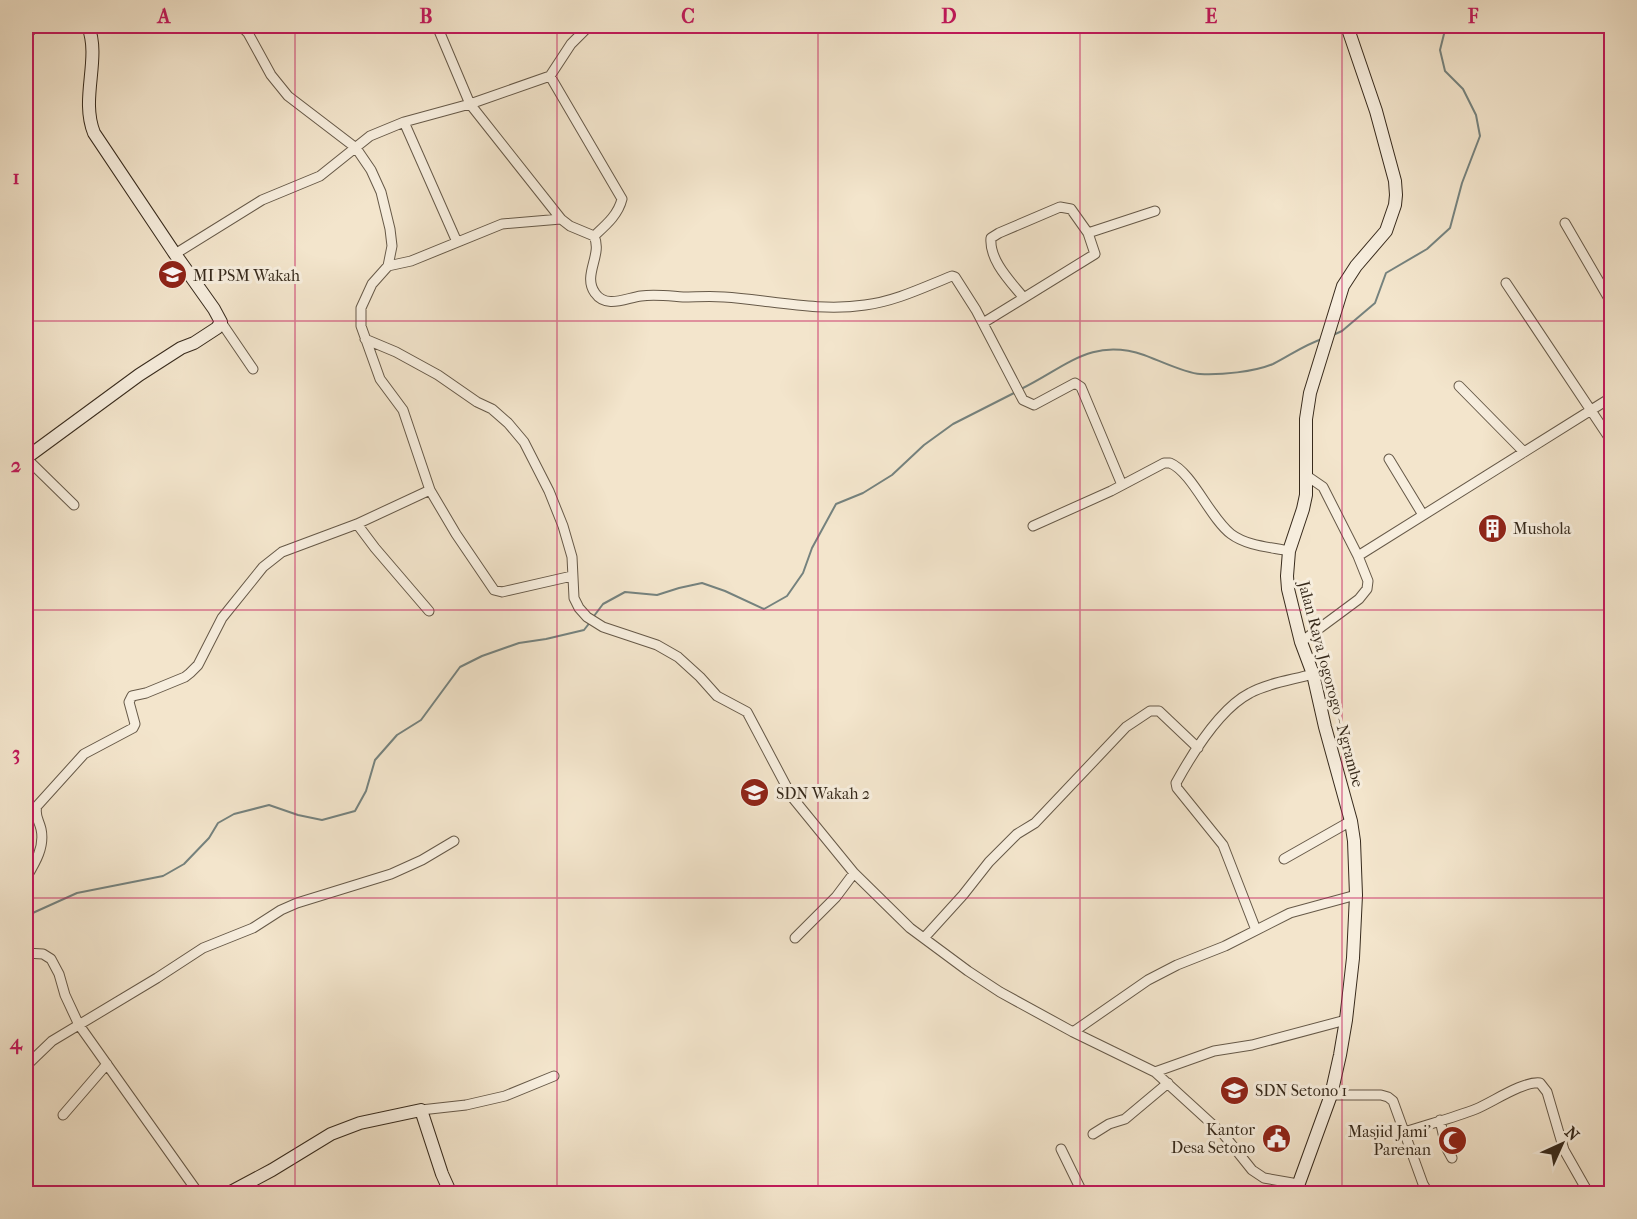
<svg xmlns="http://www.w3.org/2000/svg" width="1637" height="1219" font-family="'IM FELL French Canon',serif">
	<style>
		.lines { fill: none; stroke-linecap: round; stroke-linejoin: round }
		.stream { stroke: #75827e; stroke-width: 2 }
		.street-casing { stroke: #665948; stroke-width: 11 }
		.secondary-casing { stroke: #372a1c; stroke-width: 14 }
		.street { stroke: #f7eede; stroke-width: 9 }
		.secondary { stroke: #f7eede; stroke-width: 12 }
		.grid { fill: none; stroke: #c2185b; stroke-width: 1.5; stroke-opacity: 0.55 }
		.labels { text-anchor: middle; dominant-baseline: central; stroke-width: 6; stroke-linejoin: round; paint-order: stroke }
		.poi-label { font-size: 16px; fill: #372a1c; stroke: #f7eede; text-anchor: start }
		.street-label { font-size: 16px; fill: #372a1c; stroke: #f7eede }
		.neatline { fill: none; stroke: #c2185b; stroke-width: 2 }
		.grid-label { font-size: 20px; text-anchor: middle; font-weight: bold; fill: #c2185b }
	</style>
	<rect width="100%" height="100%" fill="#f3e5cc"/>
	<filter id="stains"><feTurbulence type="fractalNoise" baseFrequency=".00333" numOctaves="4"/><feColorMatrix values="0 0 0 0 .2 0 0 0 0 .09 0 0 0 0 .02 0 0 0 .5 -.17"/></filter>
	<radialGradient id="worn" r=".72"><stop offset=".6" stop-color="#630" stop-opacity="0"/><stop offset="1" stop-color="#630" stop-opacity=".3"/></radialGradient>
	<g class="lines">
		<path class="stream" d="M 1333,335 L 1342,331 L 1375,303 L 1386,273 L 1427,249 L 1450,228 L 1462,183 L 1480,136 L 1476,115 L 1463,89 L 1445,71 L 1440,50 L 1446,26
			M 1021,389 C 1066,367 1091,337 1144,355 C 1158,360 1187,374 1200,374 C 1221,375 1254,372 1273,364 C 1289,356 1304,345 1322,339
			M 594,616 L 603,604 L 625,592 L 657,595 L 679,588 L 702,583 L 725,591 L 764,609 L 787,596 L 803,573 L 812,548 L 836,504 L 863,493 L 892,475 L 924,445 L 953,424 L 1016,392
			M 26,916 L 77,893 L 163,876 L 184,864 L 209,838 L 218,823 L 234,814 L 269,805 L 298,815 L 322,820 L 355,811 L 366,791 L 375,760 L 397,735 L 421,720 L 460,667 L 482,656 L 519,643 L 546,639 L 584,630 L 591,621"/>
		<defs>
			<path id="street" d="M 241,26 L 248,33 L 271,75 L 288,96 L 356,148 L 371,170 L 381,192 L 390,229 L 392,246 L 388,266 L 372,284 L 361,308 L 361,326 L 380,379 L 403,410 L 430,490 L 456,534 L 494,590 L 502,592 L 572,576
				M 437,26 L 470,104 L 561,219 L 570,226 L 594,236 C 603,255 582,275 595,293 C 606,309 626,298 641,296 C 655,294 669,296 683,297 C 696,297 710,296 724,297 C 771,300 818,312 865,305 C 896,301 924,287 952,276 L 955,277 L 976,310 L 1023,400 L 1034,405 L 1075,383 L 1081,387 L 1122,485
				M 26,35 L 36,26
				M 550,76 L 622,199 C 618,215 606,225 594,236
				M 404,122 L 457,242
				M 1565,223 L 1612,304
				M 1088,233 L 1155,211
				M 175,254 L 262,200 L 320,176 L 370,136 L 404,122 L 470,104 L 550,76 L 571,44 L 589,26
				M 388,266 L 411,261 L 502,224 L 561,219
				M 1506,283 L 1612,442
				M 221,322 L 253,369
				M 983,323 L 1095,254 L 1088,233 L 1071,209 L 1060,207 L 999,233 L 991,238 C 989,260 1010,281 1023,297
				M 365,339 L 396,352 L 438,375 L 477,402 L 492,409 L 508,423 L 524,442 L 549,491 L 563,526 L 572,557 L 574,598 L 579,608 L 587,617 L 603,627 L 657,645 L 678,657 L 700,677 L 717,696 L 747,712 L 792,797 L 854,873 L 910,928 L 968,971 L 1000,992 L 1073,1032 L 1155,1072 L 1224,1135 L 1252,1170 L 1264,1178 L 1298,1184
				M 1459,386 L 1524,452
				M 26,458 L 74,505
				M 1389,459 L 1423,515
				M 357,524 L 375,548 L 429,611
				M 1033,526 L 1111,491 L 1164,463 L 1170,463 C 1192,472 1210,518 1231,534 C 1247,546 1270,547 1289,551
				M 1358,556 L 1612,397
				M 1301,642 L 1359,599 L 1367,589 L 1368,581 L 1358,556 L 1323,487 L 1307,476
				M 1284,859 L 1351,821
				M 26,878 C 35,863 45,847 41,829 C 39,820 34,815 37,806 L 84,754 L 133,728 L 135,724 L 129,702 L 132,696 L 146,693 L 185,677 L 190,673 L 198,665 L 222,618 L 263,567 L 282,552 L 357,524 L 430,490
				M 1256,930 L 1223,845 L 1177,788 L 1176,783 C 1192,754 1219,709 1250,693 C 1268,683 1292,680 1313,674
				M 795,938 L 836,897 L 854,873
				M 924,938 L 963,895 L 989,862 L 1017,834 L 1035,823 L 1126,727 L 1150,711 L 1159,711 L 1198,748
				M 26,953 L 43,954 L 51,959 L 59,974 L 65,995 L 79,1025 L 199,1194
				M 1073,1032 L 1148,980 L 1177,965 L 1225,946 L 1290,913 L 1356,895
				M 26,1066 L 52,1041 L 157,978 L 203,948 L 253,928 L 281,910 L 297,903 L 391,874 L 422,860 L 454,841
				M 1155,1072 L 1214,1051 L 1252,1045 L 1346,1020
				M 1331,1095 L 1381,1095 L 1388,1097 L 1393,1101 L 1423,1184 L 1429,1194
				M 421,1110 L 466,1105 L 505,1096 L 554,1076
				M 63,1115 L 107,1064
				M 1440,1120 L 1446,1147 L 1452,1158
				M 1405,1132 C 1429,1124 1453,1118 1476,1109 C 1493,1102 1523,1081 1540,1083 L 1547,1092 L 1564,1150 L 1589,1194
				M 1093,1134 L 1109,1124 L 1125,1119 L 1168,1083
				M 1061,1149 L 1083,1194"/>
			<path id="secondary" d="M 26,458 L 139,375 L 181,348 L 194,343 L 217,328 L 221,322 L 214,309 L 175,254 L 94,133 C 80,98 101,59 88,26
				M 227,1194 L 272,1170 L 331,1134 L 360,1123 L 421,1110 L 442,1174 L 451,1194
				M 1295,1194 L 1331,1095 L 1340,1055 L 1346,1020 L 1353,958 L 1356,895 L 1354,841 L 1351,821 L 1325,727 L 1313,674 L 1301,642 L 1288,589 L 1287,576 L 1289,551 L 1303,509 L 1306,495 L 1306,419 L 1310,393 L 1343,286 L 1356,266 L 1386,231 L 1395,205 L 1396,195 L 1395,181 L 1376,111 L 1347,26"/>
		</defs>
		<use href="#street" class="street-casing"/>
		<use href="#secondary" class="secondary-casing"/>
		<use href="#street" class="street"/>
		<use href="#secondary" class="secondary"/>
	</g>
	<path class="grid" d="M 295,26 L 295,1194M 557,26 L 557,1194M 818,26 L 818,1194M 1080,26 L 1080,1194M 1342,26 L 1342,1194M 26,321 L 1612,321M 26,610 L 1612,610M 26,898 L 1612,898"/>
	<defs>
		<symbol id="school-disc" viewBox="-11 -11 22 22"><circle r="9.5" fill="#8f2418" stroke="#f7eede"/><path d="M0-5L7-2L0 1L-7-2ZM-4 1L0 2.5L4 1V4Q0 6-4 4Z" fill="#fff"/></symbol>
		<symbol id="building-disc" viewBox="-11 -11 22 22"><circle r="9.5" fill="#8f2418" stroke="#f7eede"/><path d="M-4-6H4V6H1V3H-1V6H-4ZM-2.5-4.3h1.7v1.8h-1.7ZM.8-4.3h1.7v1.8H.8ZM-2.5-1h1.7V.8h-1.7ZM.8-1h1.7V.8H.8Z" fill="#fff"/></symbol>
		<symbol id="civic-disc" viewBox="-11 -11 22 22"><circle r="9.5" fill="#8f2418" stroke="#f7eede"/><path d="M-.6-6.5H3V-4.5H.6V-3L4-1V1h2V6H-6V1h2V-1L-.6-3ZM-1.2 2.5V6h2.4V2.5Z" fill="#fff"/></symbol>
		<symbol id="mosque-disc" viewBox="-11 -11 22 22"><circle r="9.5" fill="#8f2418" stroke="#f7eede"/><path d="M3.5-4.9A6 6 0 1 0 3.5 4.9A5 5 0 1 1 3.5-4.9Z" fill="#fff"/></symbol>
	</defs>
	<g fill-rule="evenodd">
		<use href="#school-disc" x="156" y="258" width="33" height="33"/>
		<use href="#building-disc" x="1476" y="512" width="33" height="33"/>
		<use href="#school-disc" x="738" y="776" width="33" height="33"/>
		<use href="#school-disc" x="1218" y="1074" width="33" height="33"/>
		<use href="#civic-disc" x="1260" y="1122" width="33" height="33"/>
		<use href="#mosque-disc" x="1436" y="1124" width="33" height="33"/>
	</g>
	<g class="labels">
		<g class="poi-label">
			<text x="193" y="275">MI PSM Wakah</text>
			<text x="1513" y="528">Mushola</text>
			<text x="776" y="793">SDN Wakah 2</text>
			<text x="1255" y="1090">SDN Setono 1</text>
			<text x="1255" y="1129" text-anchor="end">Kantor<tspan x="1255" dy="18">Desa Setono</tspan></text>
			<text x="1431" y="1131" text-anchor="end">Masjid Jami'<tspan x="1431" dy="18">Parenan</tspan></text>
		</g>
		<g class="street-label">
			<text transform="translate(1331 684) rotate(75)">Jalan Raya Jogorogo - Ngrambe</text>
		</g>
	</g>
	<rect width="1637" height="1219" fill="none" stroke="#f3e5cc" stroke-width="66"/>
	<g transform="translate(1562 1144) rotate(45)" stroke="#f7eede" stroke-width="4.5" paint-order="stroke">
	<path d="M0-4.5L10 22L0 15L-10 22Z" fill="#372a1c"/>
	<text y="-9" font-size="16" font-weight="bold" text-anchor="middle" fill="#372a1c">N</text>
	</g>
	<rect x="33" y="33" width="1571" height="1153" class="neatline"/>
	<g class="grid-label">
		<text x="164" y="23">A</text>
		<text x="426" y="23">B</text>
		<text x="688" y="23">C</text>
		<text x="949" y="23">D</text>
		<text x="1211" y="23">E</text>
		<text x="1473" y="23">F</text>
		<text x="16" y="184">1</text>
		<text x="16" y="472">2</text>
		<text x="16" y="760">3</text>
		<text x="16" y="1049">4</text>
	</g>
	<rect width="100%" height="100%" filter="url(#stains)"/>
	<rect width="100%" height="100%" fill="url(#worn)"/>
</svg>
